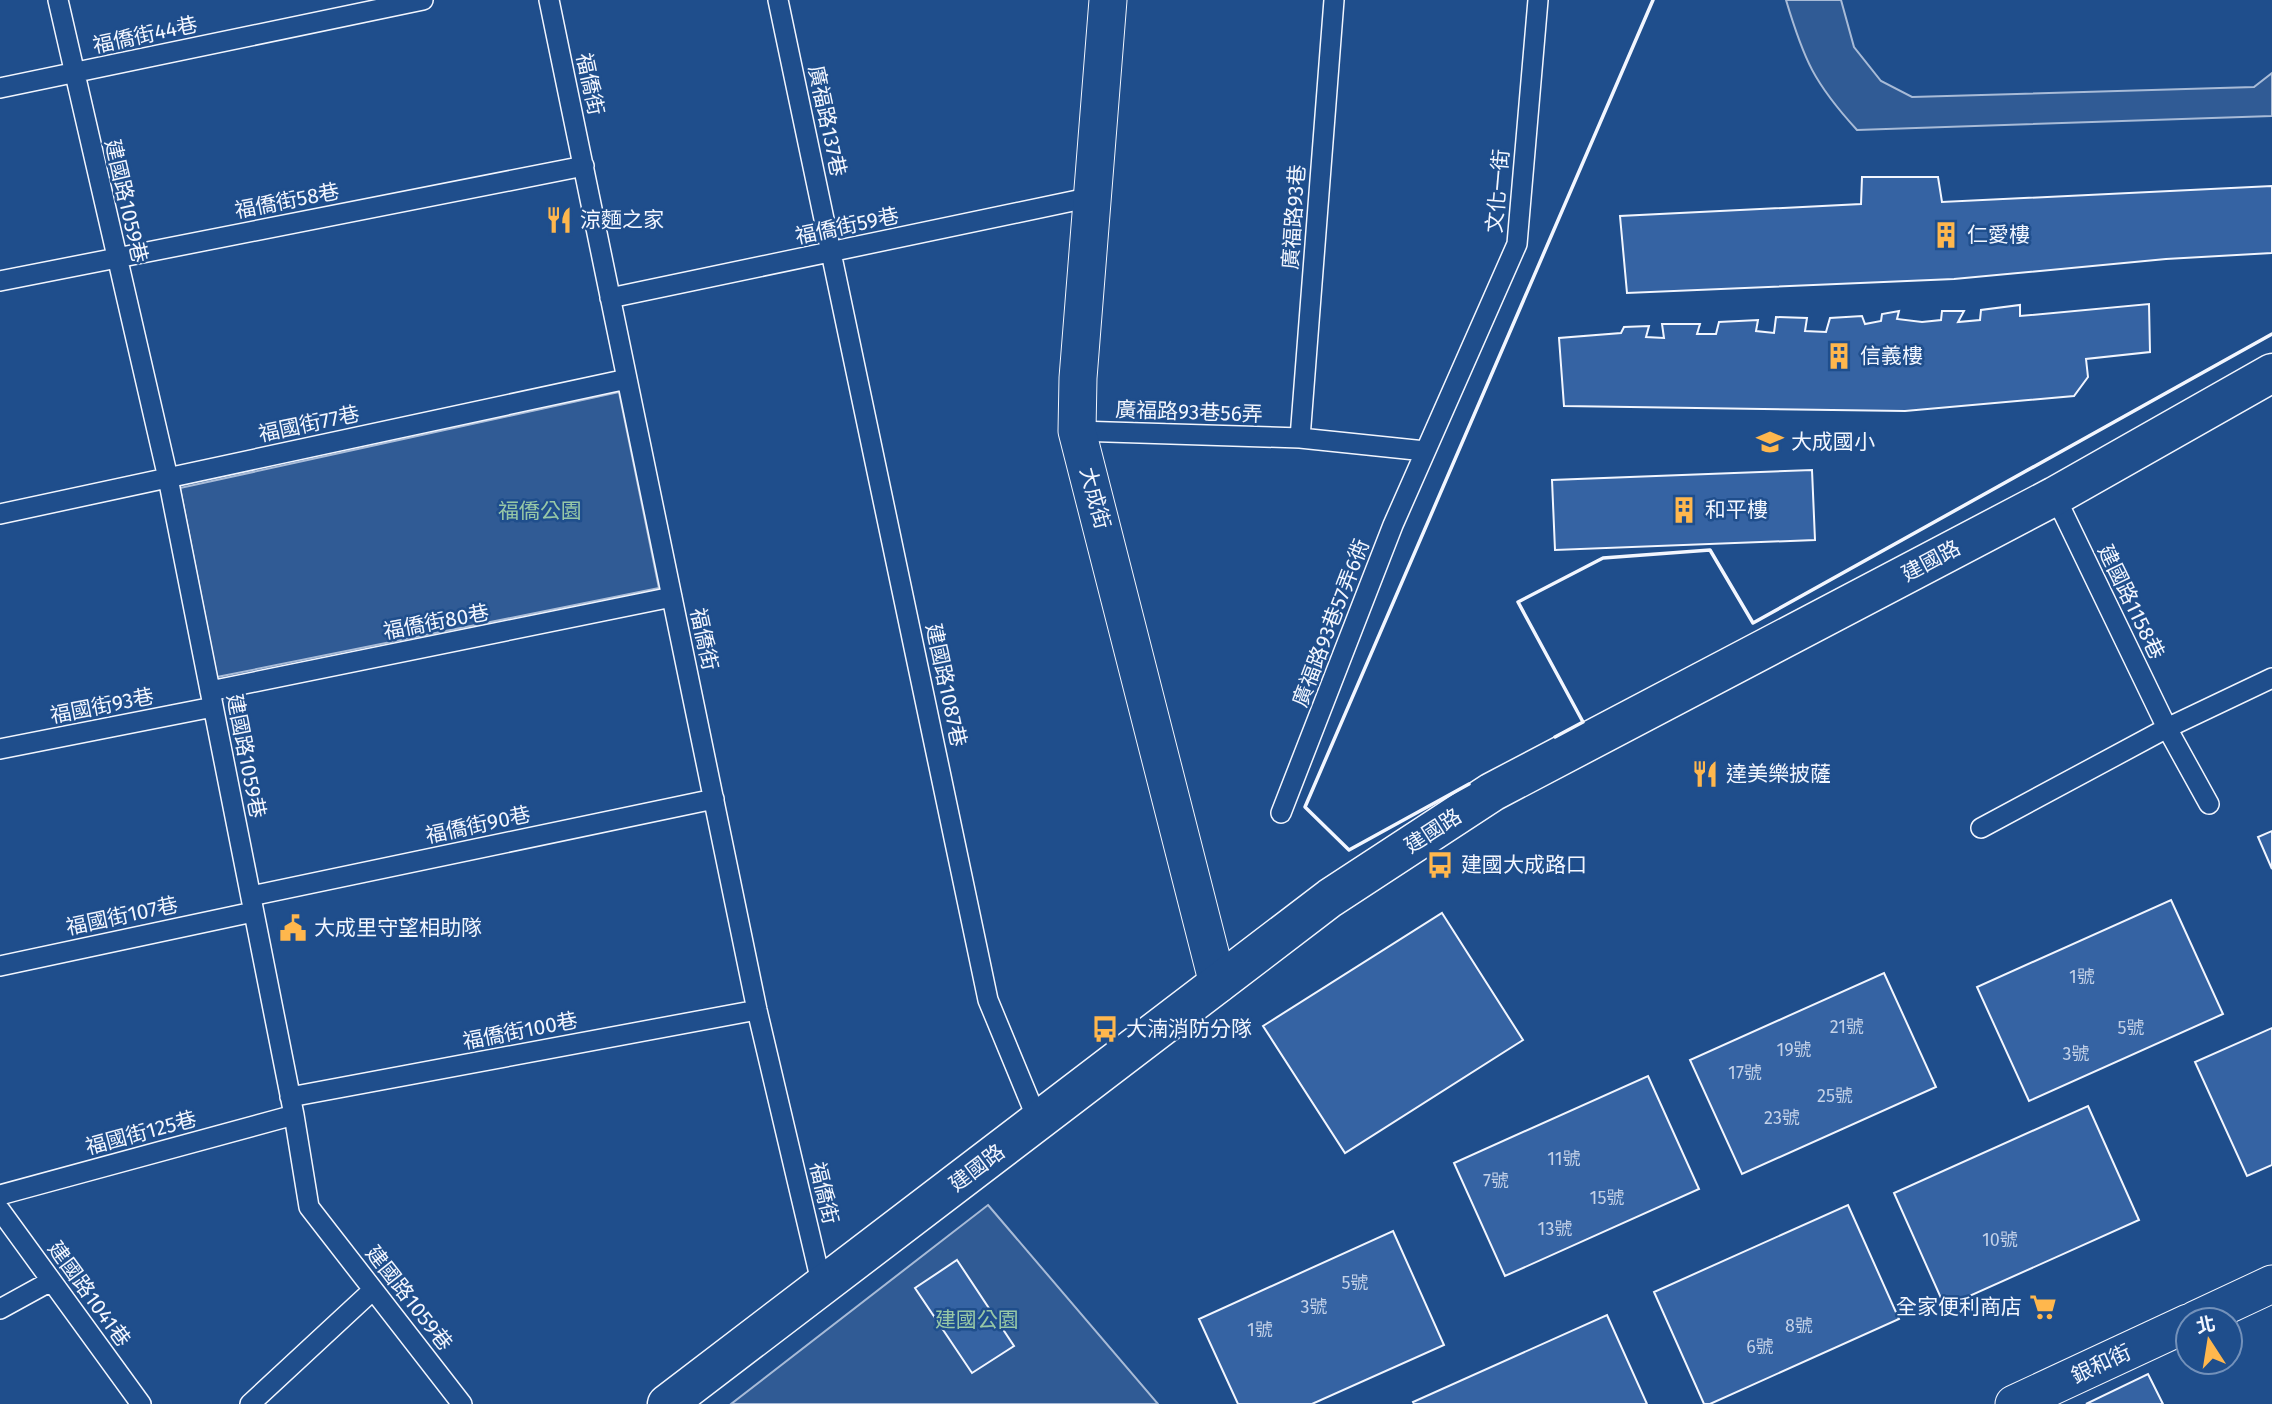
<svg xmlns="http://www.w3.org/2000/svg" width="2272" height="1404" font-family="'Fira Sans','Noto Sans TC',sans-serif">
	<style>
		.green { fill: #305b95; stroke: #a8bbd7; stroke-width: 2 }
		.building { fill: #3563a3; stroke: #f2f6ff; stroke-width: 2 }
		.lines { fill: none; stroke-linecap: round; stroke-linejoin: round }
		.lane-casing { stroke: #f2f6ff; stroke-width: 22 }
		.street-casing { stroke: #f2f6ff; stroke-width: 39 }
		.secondary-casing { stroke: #f2f6ff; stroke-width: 41 }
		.lane { stroke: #1f4e8c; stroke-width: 19 }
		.street { stroke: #1f4e8c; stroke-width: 37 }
		.secondary { stroke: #1f4e8c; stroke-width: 38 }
		.wall { stroke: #f2f6ff; stroke-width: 3.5 }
		.labels { text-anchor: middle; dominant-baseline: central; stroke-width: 5; stroke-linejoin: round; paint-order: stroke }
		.number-label { font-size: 18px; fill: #c3d1e8 }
		.street-label { font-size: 21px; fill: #f2f6ff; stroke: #1f4e8c }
		.poi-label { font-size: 21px; fill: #f2f6ff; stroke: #1f4e8c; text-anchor: start }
		.park-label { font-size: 21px; fill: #97c8a6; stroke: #1f4e8c }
	</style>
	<rect width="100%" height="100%" fill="#1f4e8c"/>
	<path class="green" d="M 1786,0 L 1841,0 L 1854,47 L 1881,81 L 1912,97 L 2254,87 L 2272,73 L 2272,116 L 1857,130 C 1814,83 1804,60 1786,0 Z
		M 619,392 L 659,588 L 217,677 L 180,488 Z
		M 988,1205 L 1158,1404 L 731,1404 Z"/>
	<path class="building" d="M 1862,177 L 1938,177 L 1942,202 L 2272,186 L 2272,253 L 2166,259 L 1954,279 L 1627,293 L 1620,216 L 1861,204 Z
		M 2149,304 L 2150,352 L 2086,359 L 2088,377 L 2074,396 L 1905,411 L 1564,406 L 1559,338 L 1621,333 L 1624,327 L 1649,326 L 1646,337 L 1664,338 L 1662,324 L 1700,324 L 1697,334 L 1716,334 L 1719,322 L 1758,320 L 1756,331 L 1774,333 L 1776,317 L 1807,318 L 1805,331 L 1826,332 L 1830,318 L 1862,316 L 1865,324 L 1881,321 L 1882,314 L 1899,311 L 1897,319 L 1922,322 L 1941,320 L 1942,311 L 1964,311 L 1958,322 L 1980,320 L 1981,310 L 2020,305 L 2020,316 Z
		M 1812,470 L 1815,540 L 1555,550 L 1552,480 Z
		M 2272,831 L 2272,869 L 2258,837 Z
		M 2171,900 L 2223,1014 L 2029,1101 L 1977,987 Z
		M 1442,913 L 1523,1040 L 1345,1153 L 1263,1026 Z
		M 1884,973 L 1936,1087 L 1742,1174 L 1690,1060 Z
		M 2272,1028 L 2272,1165 L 2247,1176 L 2195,1062 Z
		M 1648,1076 L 1699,1189 L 1505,1276 L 1454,1163 Z
		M 2088,1106 L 2139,1220 L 1945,1307 L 1894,1193 Z
		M 1848,1205 L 1899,1319 L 1710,1404 L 1704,1404 L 1654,1292 Z
		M 1393,1231 L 1444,1345 L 1312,1404 L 1238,1404 L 1199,1319 Z
		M 957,1260 L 1014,1346 L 972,1373 L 915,1288 Z
		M 1607,1315 L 1647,1404 L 1414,1404 L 1413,1402 Z
		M 2148,1374 L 2163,1404 L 2086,1404 Z"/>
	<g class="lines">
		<defs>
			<path id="lane" d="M 58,0 L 168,478 L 294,1115 L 309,1207 L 462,1404
				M 549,0 L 757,1010 L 822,1286
				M 778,0 L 988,1000 L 1038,1121
				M 0,88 L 423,0
				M 0,281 L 584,166
				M 610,298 L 1092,197
				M 1077,431 L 1300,438 L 1425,451
				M 1300,438 L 1334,0
				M 2055,496 L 2167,728 L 2209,804
				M 0,514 L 627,379
				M 210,691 L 672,597
				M 0,749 L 213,707
				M 1281,813 L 1393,525 L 1517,244 L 1538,0
				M 1981,828 L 2167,728 L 2272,678
				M 251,896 L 714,799
				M 0,966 L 253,912
				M 290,1097 L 757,1010
				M 0,1195 L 294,1115
				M 0,1210 L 141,1404
				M 0,1309 L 51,1281
				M 250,1404 L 373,1290"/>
			<path id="street" d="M 1108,0 L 1078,378 L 1077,431 L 1218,984
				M 2195,1320 L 2272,1284
				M 2014,1404 L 2188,1323"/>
			<path id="secondary" d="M 667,1404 L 1330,898 L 1492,792 L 2055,496 L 2272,373"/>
		</defs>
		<use href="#lane" class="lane-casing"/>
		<use href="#street" class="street-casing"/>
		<use href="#secondary" class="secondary-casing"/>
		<use href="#lane" class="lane"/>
		<use href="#street" class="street"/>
		<use href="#secondary" class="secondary"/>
		<path class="wall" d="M 1555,737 L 1583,722 L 1518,602 L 1603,558 L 1710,550 L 1753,623 L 2272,334
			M 1469,784 L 1349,850 L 1305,807 L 1653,0"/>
	</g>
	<defs>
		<symbol id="restaurant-bare" viewBox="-9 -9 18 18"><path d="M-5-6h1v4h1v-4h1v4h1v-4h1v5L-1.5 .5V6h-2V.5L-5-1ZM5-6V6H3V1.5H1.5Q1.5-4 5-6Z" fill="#ffb74d" stroke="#1f4e8c" stroke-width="2.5" paint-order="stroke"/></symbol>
		<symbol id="building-bare" viewBox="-9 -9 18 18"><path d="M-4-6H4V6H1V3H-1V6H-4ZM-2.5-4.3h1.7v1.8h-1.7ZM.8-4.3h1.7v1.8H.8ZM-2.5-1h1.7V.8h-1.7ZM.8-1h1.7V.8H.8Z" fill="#ffb74d" stroke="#1f4e8c" stroke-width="2.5" paint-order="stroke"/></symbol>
		<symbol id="school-bare" viewBox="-9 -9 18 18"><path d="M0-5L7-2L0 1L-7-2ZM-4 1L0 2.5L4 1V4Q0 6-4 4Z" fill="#ffb74d" stroke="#1f4e8c" stroke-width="2.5" paint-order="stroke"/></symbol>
		<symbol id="bus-bare" viewBox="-9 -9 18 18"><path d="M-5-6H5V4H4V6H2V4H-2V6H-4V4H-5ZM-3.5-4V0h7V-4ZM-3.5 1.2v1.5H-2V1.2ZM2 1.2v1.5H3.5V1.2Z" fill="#ffb74d" stroke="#1f4e8c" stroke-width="2.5" paint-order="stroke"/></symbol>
		<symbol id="civic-bare" viewBox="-9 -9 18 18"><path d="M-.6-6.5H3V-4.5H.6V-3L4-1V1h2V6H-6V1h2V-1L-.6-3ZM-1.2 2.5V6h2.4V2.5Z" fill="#ffb74d" stroke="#1f4e8c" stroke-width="2.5" paint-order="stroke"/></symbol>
		<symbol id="supermarket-bare" viewBox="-9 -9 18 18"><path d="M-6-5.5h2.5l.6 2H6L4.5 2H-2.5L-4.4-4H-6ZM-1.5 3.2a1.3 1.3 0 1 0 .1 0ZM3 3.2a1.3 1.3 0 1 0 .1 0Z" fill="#ffb74d" stroke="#1f4e8c" stroke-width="2.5" paint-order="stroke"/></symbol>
	</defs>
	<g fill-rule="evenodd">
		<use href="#restaurant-bare" x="540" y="201" width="38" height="38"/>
		<use href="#building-bare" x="1927" y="216" width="38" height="38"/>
		<use href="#building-bare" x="1820" y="337" width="38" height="38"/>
		<use href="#school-bare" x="1751" y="423" width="38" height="38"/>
		<use href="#building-bare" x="1665" y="491" width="38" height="38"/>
		<use href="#restaurant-bare" x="1686" y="755" width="38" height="38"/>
		<use href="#bus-bare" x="1421" y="846" width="38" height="38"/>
		<use href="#civic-bare" x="274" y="909" width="38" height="38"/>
		<use href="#bus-bare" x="1086" y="1010" width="38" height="38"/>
		<use href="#supermarket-bare" x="2024" y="1288" width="38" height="38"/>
	</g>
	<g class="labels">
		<g class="number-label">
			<text x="2082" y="977">1號</text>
			<text x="1847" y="1027">21號</text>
			<text x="2131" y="1028">5號</text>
			<text x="1794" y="1050">19號</text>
			<text x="2076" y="1054">3號</text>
			<text x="1745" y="1073">17號</text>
			<text x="1835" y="1096">25號</text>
			<text x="1782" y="1118">23號</text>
			<text x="1564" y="1159">11號</text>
			<text x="1496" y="1181">7號</text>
			<text x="1607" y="1198">15號</text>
			<text x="1555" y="1229">13號</text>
			<text x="2000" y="1240">10號</text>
			<text x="1355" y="1283">5號</text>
			<text x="1314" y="1307">3號</text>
			<text x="1799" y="1326">8號</text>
			<text x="1260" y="1330">1號</text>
			<text x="1760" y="1347">6號</text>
		</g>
		<g class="street-label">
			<text transform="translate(145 35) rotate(-12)">福僑街44巷</text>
			<text transform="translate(590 84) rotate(78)">福僑街</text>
			<text transform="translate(827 121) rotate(78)">廣福路137巷</text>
			<text transform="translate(1498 191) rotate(-85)">文化一街</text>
			<text transform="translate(126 201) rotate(77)">建國路1059巷</text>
			<text transform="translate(287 201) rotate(-11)">福僑街58巷</text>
			<text transform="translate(1294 217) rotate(-86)">廣福路93巷</text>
			<text transform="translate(847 226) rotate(-12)">福僑街59巷</text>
			<text transform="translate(1189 412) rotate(2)">廣福路93巷56弄</text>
			<text transform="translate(309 424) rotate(-12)">福國街77巷</text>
			<text transform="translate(1095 498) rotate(75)">大成街</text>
			<text transform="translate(1931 561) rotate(-28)">建國路</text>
			<text transform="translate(2131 602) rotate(64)">建國路1158巷</text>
			<text transform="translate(436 622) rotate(-11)">福僑街80巷</text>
			<text transform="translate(1331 623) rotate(-69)">廣福路93巷57弄6衖</text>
			<text transform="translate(704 639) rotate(78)">福僑街</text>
			<text transform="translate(946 685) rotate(78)">建國路1087巷</text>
			<text transform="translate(102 706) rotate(-11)">福國街93巷</text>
			<text transform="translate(246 756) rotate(79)">建國路1059巷</text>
			<text transform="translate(478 825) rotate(-12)">福僑街90巷</text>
			<text transform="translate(1433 831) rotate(-33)">建國路</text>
			<text transform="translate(122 916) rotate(-12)">福國街107巷</text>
			<text transform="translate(520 1031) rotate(-11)">福僑街100巷</text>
			<text transform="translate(141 1133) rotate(-15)">福國街125巷</text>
			<text transform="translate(977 1168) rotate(-37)">建國路</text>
			<text transform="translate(824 1193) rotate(77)">福僑街</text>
			<text transform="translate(89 1294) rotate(54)">建國路1041巷</text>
			<text transform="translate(409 1298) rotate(52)">建國路1059巷</text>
			<text transform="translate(2101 1364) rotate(-25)">銀和街</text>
		</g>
		<g class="poi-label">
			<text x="580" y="220">涼麵之家</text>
			<text x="1967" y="235">仁愛樓</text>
			<text x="1860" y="356">信義樓</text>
			<text x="1791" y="442">大成國小</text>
			<text x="1705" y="510">和平樓</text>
			<text x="1726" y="774">達美樂披薩</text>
			<text x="1461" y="865">建國大成路口</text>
			<text x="314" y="928">大成里守望相助隊</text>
			<text x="1126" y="1029">大湳消防分隊</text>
			<text x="2022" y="1307" text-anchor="end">全家便利商店</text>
		</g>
		<g class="park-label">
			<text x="540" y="511">福僑公園</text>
			<text x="977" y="1320">建國公園</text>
		</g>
	</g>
	<g transform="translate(2209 1341) rotate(348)"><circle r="33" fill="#1f4e8c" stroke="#7391ba" stroke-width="2"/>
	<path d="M0-5L12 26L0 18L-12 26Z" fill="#ffb74d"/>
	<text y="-10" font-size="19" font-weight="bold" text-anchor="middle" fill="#f2f6ff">北</text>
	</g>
</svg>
